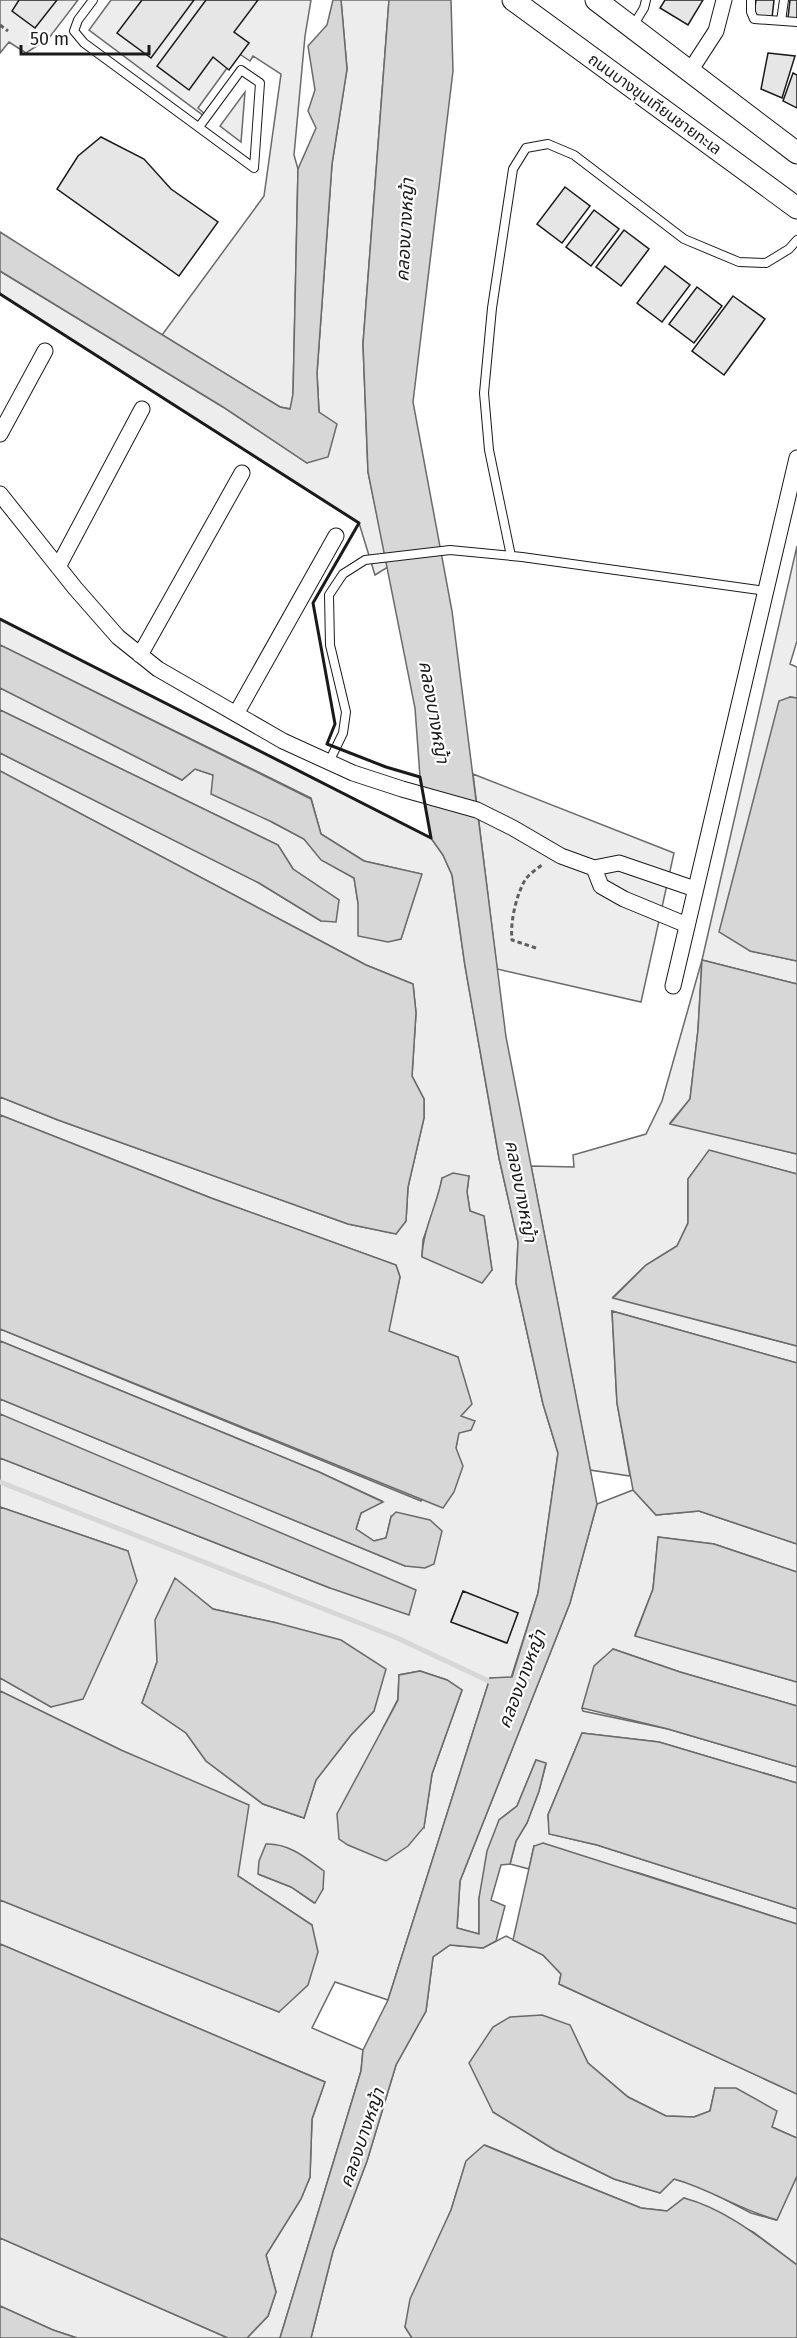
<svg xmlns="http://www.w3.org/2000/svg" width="797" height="2338" font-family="'Fira Sans','Noto Sans Thai',sans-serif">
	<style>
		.built { fill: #ededed; stroke: #6a6a6a; stroke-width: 1.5; fill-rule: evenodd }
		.water { fill: #d7d7d7; stroke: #6a6a6a; stroke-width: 1.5 }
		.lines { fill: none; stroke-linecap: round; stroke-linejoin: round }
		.stream { stroke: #d7d7d7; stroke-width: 5 }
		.building { fill: #e6e6e6; stroke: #1a1a1a; stroke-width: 1.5 }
		.service-casing { stroke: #1a1a1a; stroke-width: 10 }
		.minor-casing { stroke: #1a1a1a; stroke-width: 17 }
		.secondary-casing { stroke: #1a1a1a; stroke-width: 23 }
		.path { stroke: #5f5f5f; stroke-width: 3; stroke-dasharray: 4.5 3; stroke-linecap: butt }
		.service { stroke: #fff; stroke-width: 8 }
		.minor { stroke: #fff; stroke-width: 15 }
		.secondary { stroke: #fff; stroke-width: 21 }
		.wall { stroke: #1a1a1a; stroke-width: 3 }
		.labels { text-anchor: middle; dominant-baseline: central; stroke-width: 4.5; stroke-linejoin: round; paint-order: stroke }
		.street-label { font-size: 16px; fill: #1a1a1a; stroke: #fff }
		.water-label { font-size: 18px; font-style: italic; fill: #1a1a1a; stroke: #fff }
	</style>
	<rect width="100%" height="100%" fill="#fff"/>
	<path class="built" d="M 0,0 L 78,0 L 49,38 L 26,53 L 9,42 L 0,53 Z
		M 111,0 L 311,0 L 305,36 L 294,155 L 298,169 L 293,394 L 291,409 L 280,407 L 162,335 L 264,196 L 281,74 L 253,56 L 250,61 L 238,53 L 198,108 L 206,115 L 204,116 L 89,30 Z
		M 341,0 L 389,0 L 363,344 L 368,472 L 388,567 L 375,575 L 359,523 L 0,294 L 0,271 L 223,407 L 307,463 L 319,412 L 317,373 L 332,164 L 347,69 Z
		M 245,92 L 241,142 L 220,126 Z
		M 797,546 L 797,641 L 790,664 L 797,667 L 797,698 L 790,697 L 750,951 L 797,961 L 797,984 L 702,960 L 698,1030 L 690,1099 L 670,1123 L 797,1154 L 797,1174 L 709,1151 L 688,1179 L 688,1223 L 677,1246 L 646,1265 L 613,1297 L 797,1346 L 797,1363 L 612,1311 L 617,1403 L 630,1476 L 590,1470 L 531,1166 L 574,1167 L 573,1155 L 646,1134 L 662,1101 L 702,960 Z
		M 0,619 L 431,838 L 443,855 L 452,875 L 465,966 L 499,1158 L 518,1242 L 516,1283 L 543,1404 L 558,1453 L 538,1593 L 511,1678 L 490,1678 L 388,2000 L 335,1982 L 312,2028 L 363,2050 L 361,2071 L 280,2338 L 247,2338 L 268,2316 L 276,2292 L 266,2255 L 301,2199 L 310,2177 L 312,2119 L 325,2082 L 0,1944 L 0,1900 L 279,2012 L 312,1925 L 238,1876 L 121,1750 L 0,1691 L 0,1678 L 51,1707 L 128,1551 L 0,1507 L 0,1458 L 330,1588 L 0,1414 L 0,1399 L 405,1566 L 391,1517 L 386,1538 L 374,1541 L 356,1529 L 361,1513 L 382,1501 L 319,1472 L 0,1341 L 0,1329 L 421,1501 L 456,1448 L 461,1416 L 458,1357 L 388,1331 L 400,1277 L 396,1265 L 211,1198 L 0,1115 L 0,1097 L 58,1120 L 348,1224 L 396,1234 L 406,1221 L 408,1187 L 424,1118 L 424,1099 L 412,1076 L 416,1013 L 413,984 L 366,965 L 0,771 L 0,753 L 259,883 L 321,921 L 339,900 L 293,869 L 278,845 L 0,710 L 0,688 L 182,780 L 195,769 L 213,775 L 272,822 L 304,839 L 322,860 L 354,878 L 358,903 L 401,939 L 421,874 L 364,861 L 321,834 L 311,798 L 0,645 ZM 469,1176 L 467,1192 L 470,1211 L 484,1216 L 492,1270 L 434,1261 L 422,1256 L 423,1240 L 439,1195 L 442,1178 ZM 175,1579 L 213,1609 L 277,1623 L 374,1711 L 351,1735 L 316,1780 L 304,1818 L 263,1804 L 206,1761 L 186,1733 L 142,1703 L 157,1662 ZM 463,1592 L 518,1613 L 506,1643 L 451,1621 ZM 420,1671 L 447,1680 L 462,1690 L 432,1774 L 424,1827 L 381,1732 L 398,1699 L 399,1675 ZM 258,1874 L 323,1889 L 314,1903 L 291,1887 Z
		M 473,774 L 674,853 L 641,1002 L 497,969 Z
		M 633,1490 L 656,1515 L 699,1511 L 797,1544 L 797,1572 L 714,1544 L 658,1537 L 653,1589 L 635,1635 L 797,1682 L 797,1706 L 680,1672 L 613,1649 L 582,1708 L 583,1711 L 668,1729 L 797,1767 L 797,1783 L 659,1742 L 582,1733 L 548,1815 L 550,1834 L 597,1845 L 797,1909 L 797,1924 L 639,1873 L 534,1846 L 529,1869 L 510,1864 L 516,1841 L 527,1823 L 539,1791 L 546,1764 L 536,1760 L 517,1806 L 499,1820 L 479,1898 L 479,1934 L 457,1928 L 460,1881 L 570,1603 L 597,1504 Z
		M 506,1936 L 543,1955 L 561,1974 L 559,1984 L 797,2094 L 797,2138 L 772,2127 L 715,2088 L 710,2111 L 694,2117 L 666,2116 L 628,2097 L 588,2063 L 569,2025 L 493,2112 L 555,2150 L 614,2179 L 660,2193 L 674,2179 L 699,2186 L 751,2213 L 776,2220 L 797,2176 L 797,2265 L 753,2232 L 684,2198 L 667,2211 L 641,2208 L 485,2145 L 466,2162 L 451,2210 L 405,2327 L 412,2338 L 311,2338 L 333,2251 L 367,2161 L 396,2065 L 426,2011 L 433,1957 L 450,1945 L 483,1948 Z
		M 0,2238 L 228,2338 L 77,2338 L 53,2330 L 0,2306 Z"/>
	<path class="water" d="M 333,0 L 341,0 L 347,69 L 332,164 L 317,373 L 319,412 L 337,424 L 328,457 L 307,463 L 223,407 L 0,271 L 0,232 L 148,326 L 280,407 L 290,409 L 293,394 L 298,169 L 316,128 L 308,111 L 315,90 L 308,46 L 327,25 Z
		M 389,0 L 451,0 L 453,71 L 413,402 L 452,611 L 506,1037 L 597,1504 L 570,1603 L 460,1881 L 457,1928 L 479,1934 L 479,1898 L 487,1851 L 499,1820 L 517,1806 L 536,1760 L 546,1763 L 539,1791 L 527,1823 L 516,1841 L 510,1864 L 501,1865 L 491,1900 L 505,1906 L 496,1941 L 483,1948 L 450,1945 L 433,1957 L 426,2011 L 396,2065 L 367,2161 L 333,2251 L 311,2338 L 280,2338 L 361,2071 L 363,2050 L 388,2000 L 490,1678 L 512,1677 L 538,1593 L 558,1453 L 543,1404 L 516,1283 L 518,1242 L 499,1158 L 465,966 L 452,875 L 443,855 L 431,838 L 420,777 L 415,708 L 368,472 L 363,344 Z
		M 0,645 L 311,799 L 321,834 L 364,861 L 422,874 L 401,939 L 388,942 L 358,936 L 358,903 L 354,878 L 321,860 L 304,839 L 272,822 L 211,794 L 213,775 L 195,769 L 182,780 L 0,688 Z
		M 790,697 L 797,698 L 797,961 L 750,951 L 719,932 L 779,701 Z
		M 0,710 L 278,845 L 293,869 L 339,900 L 336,922 L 321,921 L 259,883 L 0,753 Z
		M 0,771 L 366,965 L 413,984 L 416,1013 L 412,1076 L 424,1099 L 424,1118 L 408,1187 L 406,1221 L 396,1234 L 348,1224 L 58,1120 L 0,1097 Z
		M 702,960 L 797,984 L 797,1154 L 670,1124 L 690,1099 L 698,1030 Z
		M 0,1115 L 211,1198 L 396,1265 L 400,1277 L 389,1331 L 458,1357 L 472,1404 L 461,1416 L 475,1421 L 471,1430 L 459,1433 L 456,1448 L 463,1466 L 454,1492 L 443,1508 L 0,1329 Z
		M 709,1150 L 797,1174 L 797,1346 L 613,1298 L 646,1265 L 677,1246 L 688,1223 L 688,1179 Z
		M 453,1173 L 469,1176 L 467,1192 L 470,1211 L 484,1216 L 492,1270 L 482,1283 L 422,1257 C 423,1229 437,1205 442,1178 Z
		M 612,1311 L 797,1363 L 797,1544 L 699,1511 L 656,1515 L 633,1490 L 617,1403 Z
		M 0,1341 L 319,1472 L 383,1502 L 361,1513 L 356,1529 L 374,1541 L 386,1538 L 391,1517 L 396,1512 L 430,1520 L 442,1531 L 434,1564 L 425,1568 L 405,1566 L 0,1399 Z
		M 0,1414 L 416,1590 L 409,1615 L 330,1588 L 0,1458 Z
		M 0,1507 L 128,1551 L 137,1581 L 83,1699 L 51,1707 L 0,1678 Z
		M 658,1537 L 714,1544 L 797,1572 L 797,1682 L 635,1636 L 653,1589 Z
		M 175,1578 L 213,1609 L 277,1623 L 341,1640 L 386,1669 L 374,1711 L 351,1735 L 316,1780 L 304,1818 L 263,1804 L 206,1761 L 186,1733 L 142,1703 L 157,1662 L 155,1620 Z
		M 613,1649 L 680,1672 L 797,1706 L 797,1767 L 668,1729 L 582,1708 L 594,1666 Z
		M 420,1671 L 447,1680 L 462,1690 L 432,1774 L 424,1827 L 408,1846 L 386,1861 L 348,1845 L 339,1839 L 337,1814 L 398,1700 L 399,1675 Z
		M 0,1691 L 121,1750 L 249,1805 L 238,1876 L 312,1925 L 318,1952 L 308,1985 L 279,2012 L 0,1900 Z
		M 582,1733 L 659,1742 L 797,1783 L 797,1909 L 597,1845 L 549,1834 L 548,1815 Z
		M 543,1843 L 797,1924 L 797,2094 L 559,1984 L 561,1974 L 543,1955 L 513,1940 L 534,1846 Z
		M 266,1844 C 289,1843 306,1858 324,1871 L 323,1889 L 315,1903 L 291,1887 L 258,1874 L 259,1861 Z
		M 0,1944 L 325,2082 L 312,2119 L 310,2177 L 301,2199 L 266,2255 L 276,2292 L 268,2316 L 247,2338 L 228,2338 L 0,2238 Z
		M 542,2015 L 570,2025 L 588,2063 L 628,2097 L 666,2116 L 694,2117 L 710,2111 L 715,2088 L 736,2088 L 777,2111 L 772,2127 L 797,2138 L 797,2176 L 777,2220 C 740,2210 710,2189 674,2179 L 660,2193 L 614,2179 L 555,2150 L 493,2112 L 469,2063 L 493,2027 L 510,2017 Z
		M 484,2145 L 641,2208 L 667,2211 L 684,2198 C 726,2209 762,2239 797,2265 L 797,2338 L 412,2338 L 405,2327 L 410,2299 L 451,2210 L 466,2161 Z
		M 0,2306 L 53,2330 L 77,2338 L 0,2338 Z"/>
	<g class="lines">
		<path class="stream" d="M 0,1482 L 395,1637 L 495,1684"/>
	</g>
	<path class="building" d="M 19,0 L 57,0 L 35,28 L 12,11 Z
		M 142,0 L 194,0 L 151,58 L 117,33 Z
		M 206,0 L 258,0 L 234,32 L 249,43 L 229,70 L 213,57 L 189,90 L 157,66 Z
		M 665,0 L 703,0 L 688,25 L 660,8 Z
		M 756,0 L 774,0 L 772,18 L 754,15 Z
		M 790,0 L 797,0 L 797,20 L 788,18 Z
		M 768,53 L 795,56 L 782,98 L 761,89 Z
		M 793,73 L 797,75 L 797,108 L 783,101 Z
		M 101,137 L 144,159 L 171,189 L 218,222 L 179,276 L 57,189 L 78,156 Z
		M 565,187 L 590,206 L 562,243 L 537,224 Z
		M 594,210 L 619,229 L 591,266 L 566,247 Z
		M 624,230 L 649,249 L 621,286 L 596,267 Z
		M 665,266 L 690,285 L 662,322 L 637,303 Z
		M 697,287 L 722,306 L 694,343 L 669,324 Z
		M 733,296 L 765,319 L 724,375 L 692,351 Z
		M 463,1591 L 518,1613 L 507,1643 L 451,1622 Z"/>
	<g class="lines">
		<defs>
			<path id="service" d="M 93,0 L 78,20 L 74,31 L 84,43 L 254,168 L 260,83 L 241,70 L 199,127
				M 751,0 L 751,12 L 754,19 L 797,22
				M 781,21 L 784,0
				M 633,26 L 644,8 L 646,0
				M 511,556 L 489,450 L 484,393 L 492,308 L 513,169 L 526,148 L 548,144 L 574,155 L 684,239 L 739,262 L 766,263 L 789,249 L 797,240
				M 329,762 L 343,733 L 346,712 L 330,645 L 329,595 L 343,574 L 365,560 L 450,550 L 522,557 L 766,591"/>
			<path id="minor" d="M 690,71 L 716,31 L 724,0
				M 0,434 L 45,351
				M 0,494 L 75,588 L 118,637 L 158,669 L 283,741 L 353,773 L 402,789 L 477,810 L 513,828 L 561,856 L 594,868 L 619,863 L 695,889
				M 58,567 L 142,409
				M 140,655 L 242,473
				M 236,714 L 336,536
				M 594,868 L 601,886 L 624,899 L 687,925
				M 673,986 L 797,458"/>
			<path id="secondary" d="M 513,0 L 797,208
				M 596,0 L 797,153"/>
		</defs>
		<use href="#service" class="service-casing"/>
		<use href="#minor" class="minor-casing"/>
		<use href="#secondary" class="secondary-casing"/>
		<path class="path" d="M 0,25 L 8,31
			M 536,948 L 512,940 C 510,922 516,896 525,880 C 529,874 537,869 543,864"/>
		<use href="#service" class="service"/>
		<use href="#minor" class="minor"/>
		<use href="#secondary" class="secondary"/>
		<path class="wall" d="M 0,294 L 359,523 L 313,603 L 335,724 L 327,744 L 386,767 L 420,777 L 431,838 L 0,619"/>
	</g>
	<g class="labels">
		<g class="street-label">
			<text transform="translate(655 104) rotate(36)">ถนนบางขุนเทียนชายทะเล</text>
		</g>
		<g class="water-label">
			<text transform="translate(405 230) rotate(-87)">คลองบางหญ้า</text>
			<text transform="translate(434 712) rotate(80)">คลองบางหญ้า</text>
			<text transform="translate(521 1191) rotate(79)">คลองบางหญ้า</text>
			<text transform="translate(522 1679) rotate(-69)">คลองบางหญ้า</text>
			<text transform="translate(362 2138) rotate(-71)">คลองบางหญ้า</text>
		</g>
	</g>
	<path d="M21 45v9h128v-9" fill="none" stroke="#1a1a1a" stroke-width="3"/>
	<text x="30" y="45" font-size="18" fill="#1a1a1a" stroke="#ffffff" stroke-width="4.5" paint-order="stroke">50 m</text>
</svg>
